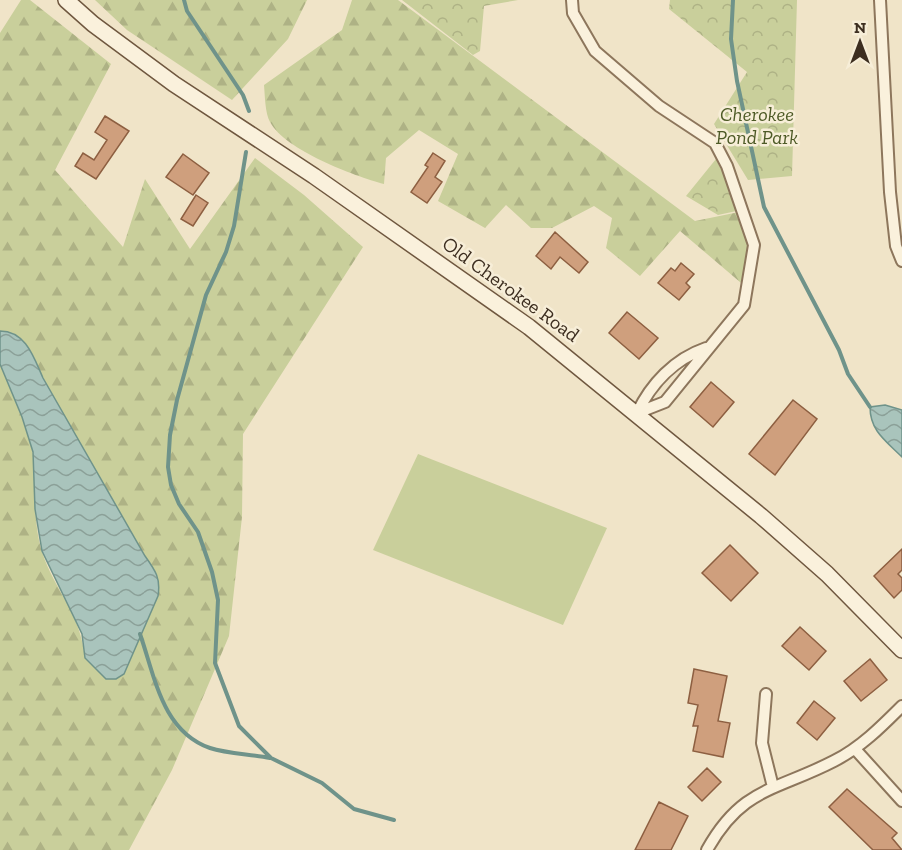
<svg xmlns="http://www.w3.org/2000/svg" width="902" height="850" font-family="'Zilla Slab',serif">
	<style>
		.forest { fill: url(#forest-firs) }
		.park { fill: url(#park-crowns) }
		.garden { fill: #c9cf9b }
		.water { fill: url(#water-waves); stroke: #6f938a; stroke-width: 1.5 }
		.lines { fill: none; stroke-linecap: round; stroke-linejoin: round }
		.stream { stroke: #6f938a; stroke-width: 4 }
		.building { fill: #cf9f7d; stroke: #8d5f41; stroke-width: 1.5 }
		.street-casing { stroke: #8d765c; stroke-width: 14 }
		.secondary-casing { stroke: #6f573f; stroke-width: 18 }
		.street { stroke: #faf1dc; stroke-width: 10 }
		.secondary { stroke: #faf1dc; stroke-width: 15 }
		.labels { text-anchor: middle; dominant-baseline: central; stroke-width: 5; stroke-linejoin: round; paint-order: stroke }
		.park-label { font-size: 20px; font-style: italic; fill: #4d5a26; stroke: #f7eed8 }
		.street-label { font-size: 20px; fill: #3d2e20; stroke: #f7eed8 }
	</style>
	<defs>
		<pattern id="forest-firs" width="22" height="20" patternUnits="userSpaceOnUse" patternTransform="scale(1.5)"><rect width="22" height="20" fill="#c9cf9b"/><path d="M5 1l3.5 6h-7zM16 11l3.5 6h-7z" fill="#aeb285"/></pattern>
		<pattern id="park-crowns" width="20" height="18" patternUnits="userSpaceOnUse" patternTransform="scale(1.5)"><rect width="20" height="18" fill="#c9cf9b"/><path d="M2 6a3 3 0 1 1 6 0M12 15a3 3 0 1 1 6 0" fill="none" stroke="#aeb285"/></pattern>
		<pattern id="water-waves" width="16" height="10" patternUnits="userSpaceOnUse" patternTransform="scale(1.5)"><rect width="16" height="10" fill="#a9c4bc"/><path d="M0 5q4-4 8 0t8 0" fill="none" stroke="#8ba098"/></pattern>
	</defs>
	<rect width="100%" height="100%" fill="#f0e4c8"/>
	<path class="forest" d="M 21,0 L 30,0 L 111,64 L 55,170 L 123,247 L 145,179 L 190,249 L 255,158 L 304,195 L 363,247 L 243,434 L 242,517 L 229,636 L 172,770 L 129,850 L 0,850 L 0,364 C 13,392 29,424 33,455 C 37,487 32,520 42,552 C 55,592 80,611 85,658 L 124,674 L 158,596 C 161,578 155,570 145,556 L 43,378 C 34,357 26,331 0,331 L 0,33 Z
		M 95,0 L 307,0 L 288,39 L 232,100 L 127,30 Z
		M 352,0 L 398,0 L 695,221 L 744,211 L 754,245 L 747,288 L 680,231 L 640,276 L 606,248 L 612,218 L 594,206 L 552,228 L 531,228 L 506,205 L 485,228 L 438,201 L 458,154 L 419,130 L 386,158 L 384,184 C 354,176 285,150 270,122 C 265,113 265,96 264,85 L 342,30 Z"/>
	<path class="park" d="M 402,0 L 518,0 L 484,6 L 480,51 L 473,55 Z
		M 670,0 L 797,0 L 792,176 L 748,180 L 714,124 L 747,72 L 669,9 Z
		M 716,159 L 741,210 L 718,215 L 686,196 Z"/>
	<path class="garden" d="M 418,454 L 607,528 L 563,625 L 373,550 Z"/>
	<path class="water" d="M 0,331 C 26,331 34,358 43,378 L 145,556 C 155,570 161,578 158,596 L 124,674 L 116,679 L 106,679 L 85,658 L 82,634 L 42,551 L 35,509 L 33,452 L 22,417 L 0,364 Z
		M 885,405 L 902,410 L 902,457 C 886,441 870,431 870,407 Z"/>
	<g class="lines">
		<path class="stream" d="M 184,0 L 187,11 L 243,95 L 249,111
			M 733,0 L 731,39 L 737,81 L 764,207 L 839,350 L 848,374 L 870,407
			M 246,152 L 234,226 L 226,252 L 206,295 L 177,400 L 170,435 L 168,467 L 171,485 L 179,504 L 198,532 L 212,572 L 218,600 L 215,663 L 239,726 L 271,758 L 322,783 L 354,809 L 394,820
			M 140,634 C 155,677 162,731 210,748 C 228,754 251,754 270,758"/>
	</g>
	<path class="building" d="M 105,116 L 129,131 L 96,179 L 75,166 L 83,153 L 94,160 L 107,140 L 95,132 Z
		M 433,153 L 445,161 L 435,177 L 442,182 L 427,203 L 411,192 L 428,167 L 425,165 Z
		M 183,154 L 209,173 L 193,195 L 166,177 Z
		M 196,195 L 208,203 L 193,226 L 181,219 Z
		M 555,232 L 588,262 L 579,273 L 560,257 L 551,269 L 536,256 Z
		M 681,263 L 694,274 L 686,283 L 690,287 L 679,300 L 658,283 L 671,268 L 675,271 Z
		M 627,312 L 658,338 L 639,359 L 609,333 Z
		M 711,382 L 734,402 L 713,427 L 690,407 Z
		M 793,400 L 817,419 L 775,475 L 749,454 Z
		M 730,545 L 758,573 L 731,601 L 702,573 Z
		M 902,549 L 902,570 L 898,574 L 902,578 L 902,590 L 894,598 L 874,576 Z
		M 800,627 L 826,651 L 809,670 L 782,646 Z
		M 870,659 L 887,680 L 861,701 L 844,681 Z
		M 694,669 L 727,676 L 718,721 L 730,723 L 723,757 L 693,751 L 698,726 L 693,726 L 698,705 L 688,703 Z
		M 814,701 L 835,718 L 817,740 L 797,723 Z
		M 707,768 L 721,782 L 702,801 L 688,787 Z
		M 847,789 L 897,833 L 892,838 L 902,850 L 873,850 L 829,807 Z
		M 659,802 L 688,816 L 671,850 L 635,850 Z"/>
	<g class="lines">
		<defs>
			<path id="street" d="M 572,0 L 573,13 L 595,51 L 659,106 L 715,143 L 727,166 L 754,245 L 744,305 L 665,402 L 637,413
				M 880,0 L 890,192 L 896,246 L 902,261
				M 637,413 C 651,384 674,359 706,348
				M 766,694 L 762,743 L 773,787
				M 855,749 L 902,801
				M 707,850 C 742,787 776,791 834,761 C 860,748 881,727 902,706"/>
			<path id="secondary" d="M 66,0 L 93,24 L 174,84 L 314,176 L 529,327 L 761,516 L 827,574 L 902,650"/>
		</defs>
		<use href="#street" class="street-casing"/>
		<use href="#secondary" class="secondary-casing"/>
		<use href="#street" class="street"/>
		<use href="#secondary" class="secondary"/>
	</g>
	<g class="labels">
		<g class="park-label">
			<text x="757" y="114">Cherokee<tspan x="757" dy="23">Pond Park</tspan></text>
		</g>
		<g class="street-label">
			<text transform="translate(511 289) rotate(36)">Old Cherokee Road</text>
		</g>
	</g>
	<g transform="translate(860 42)" stroke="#f7eed8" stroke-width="4.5" paint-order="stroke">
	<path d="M0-4.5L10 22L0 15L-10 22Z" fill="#3d2e20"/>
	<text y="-9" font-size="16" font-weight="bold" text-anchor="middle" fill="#3d2e20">N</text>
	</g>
</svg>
